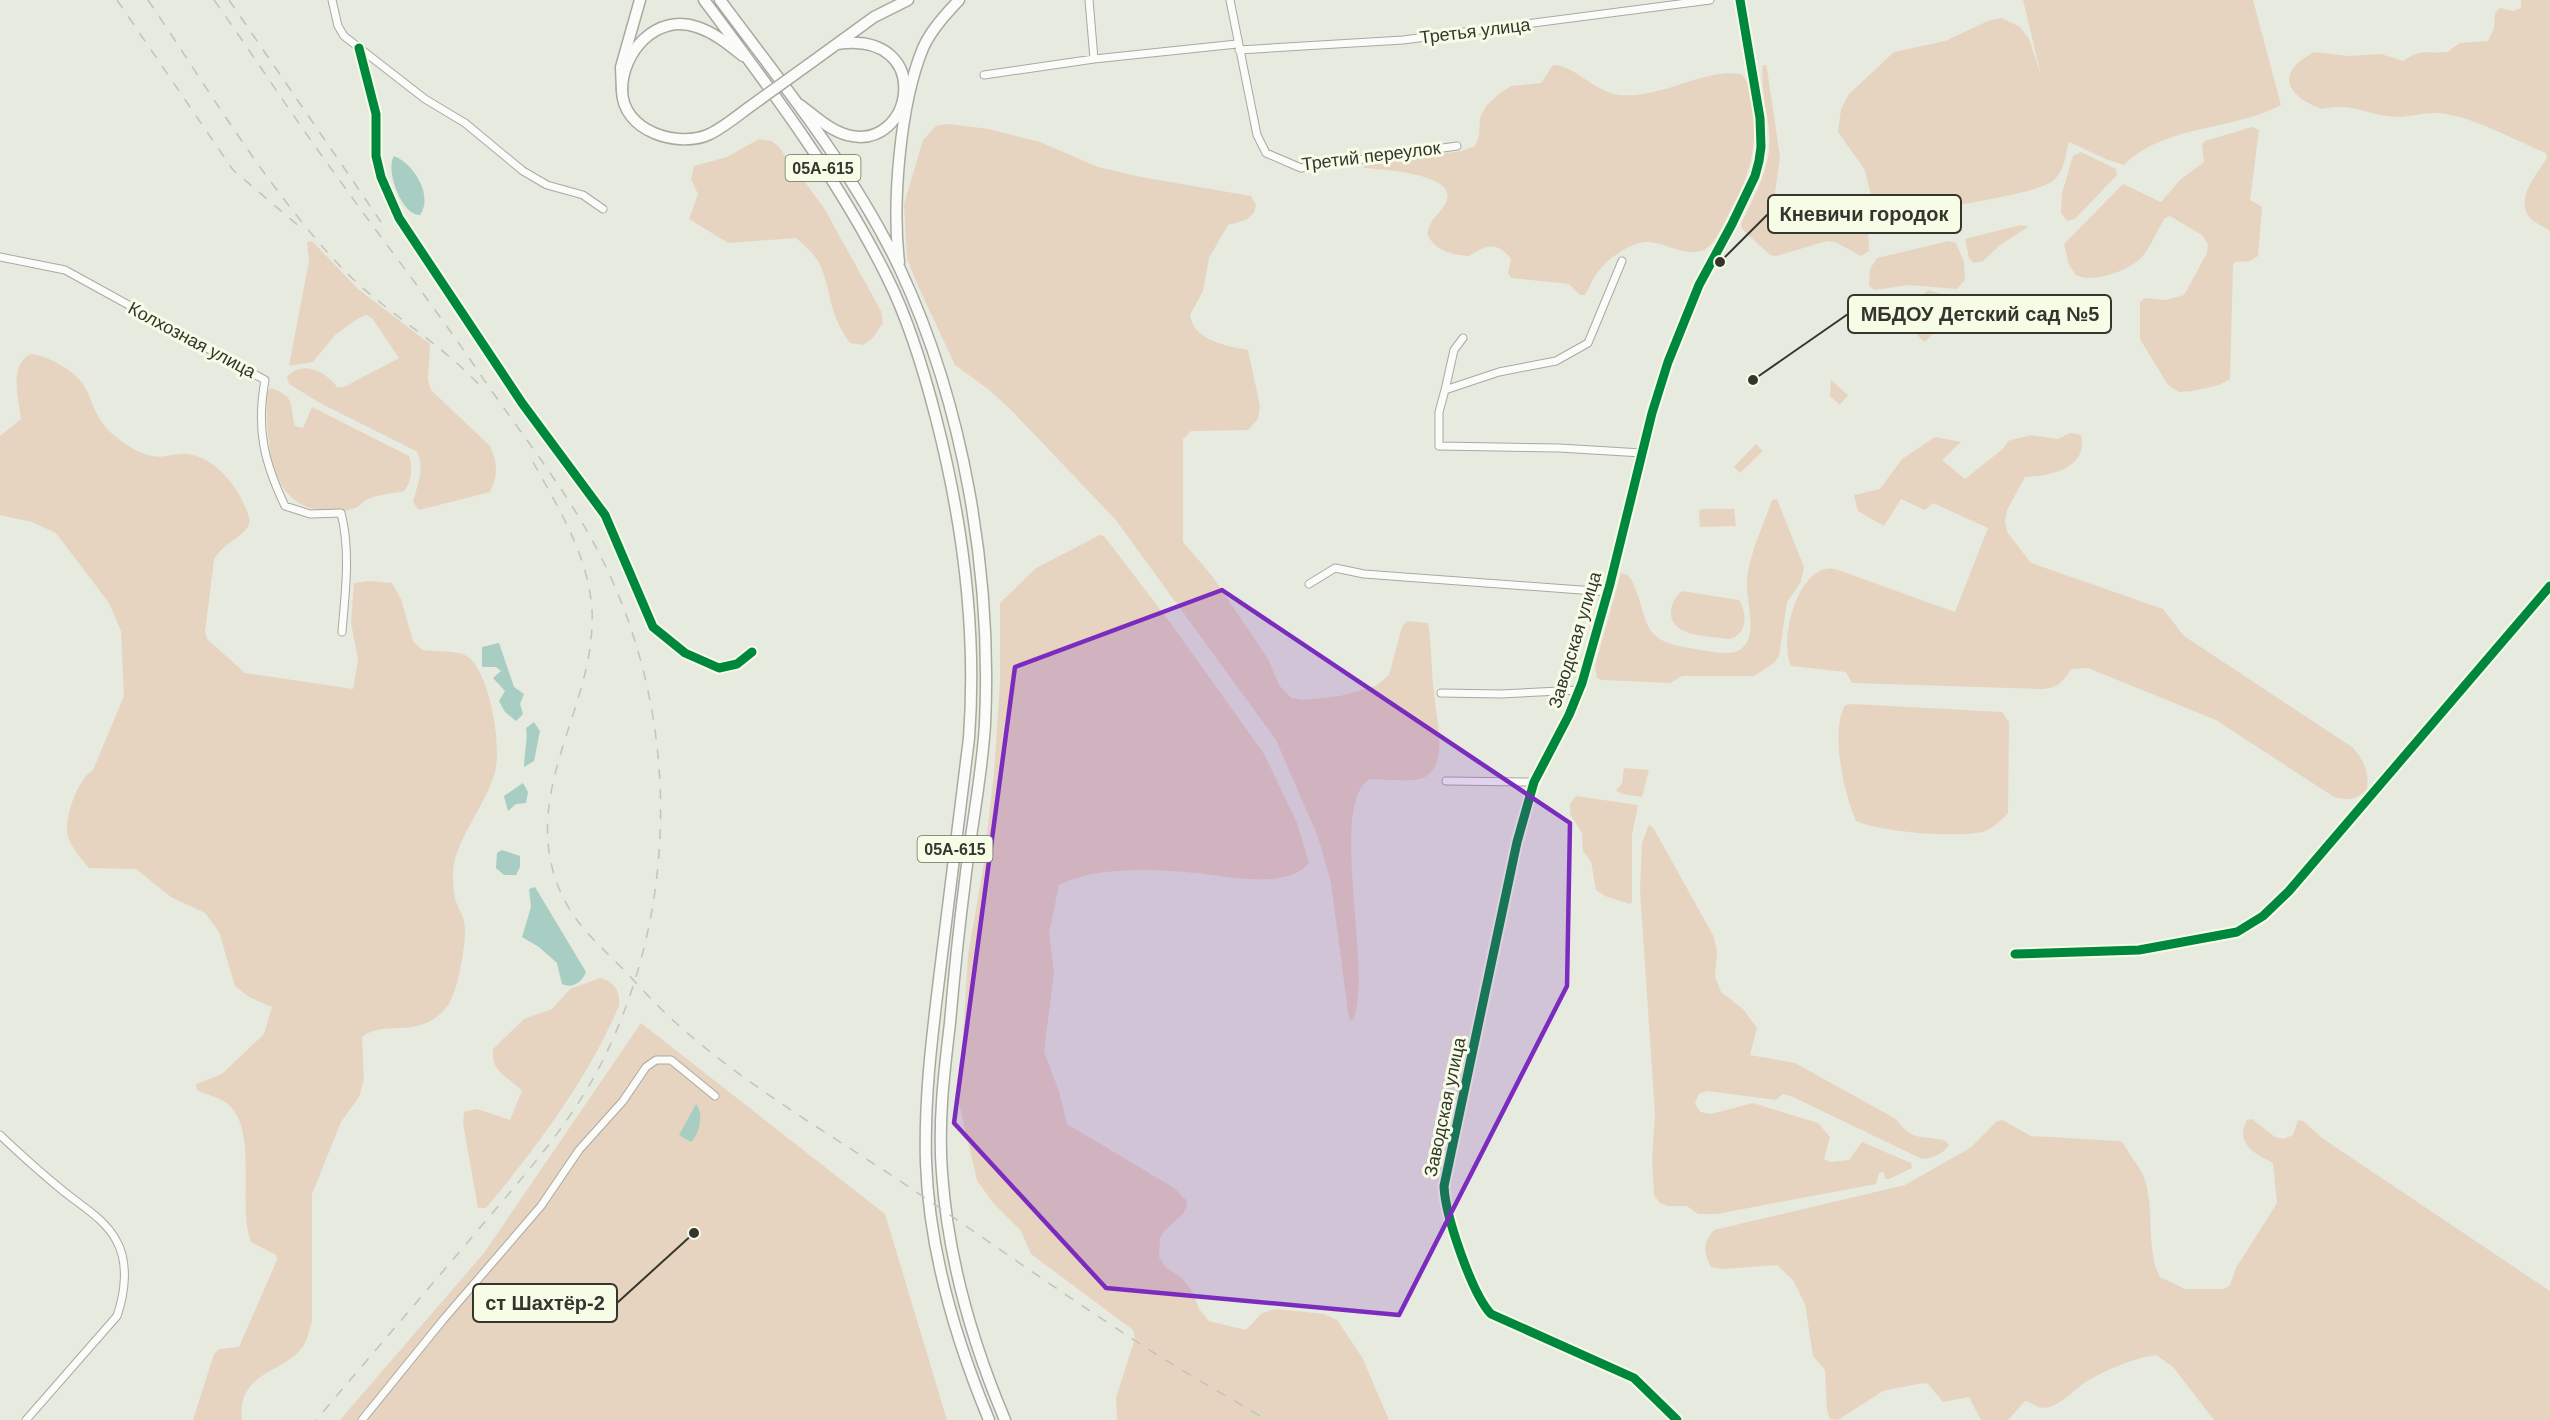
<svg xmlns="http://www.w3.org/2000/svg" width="2550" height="1420" font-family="Arial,sans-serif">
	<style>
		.green { fill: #e7d4c0 }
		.water { fill: #a8cdc3 }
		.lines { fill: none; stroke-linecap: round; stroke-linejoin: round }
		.minor-casing { stroke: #a7aaa0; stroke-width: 9 }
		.tertiary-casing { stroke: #a7aaa0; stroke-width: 10 }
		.primary-casing { stroke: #a7aaa0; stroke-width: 13 }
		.trunk-casing { stroke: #a7aaa0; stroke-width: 13 }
		.minor { stroke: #fbfcfa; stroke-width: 7 }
		.tertiary { stroke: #fbfcfa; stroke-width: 8 }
		.primary { stroke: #fbfcfa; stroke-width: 10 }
		.trunk { stroke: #fbfcfa; stroke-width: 10 }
		.rail { stroke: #c2c3bf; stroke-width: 1.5; stroke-dasharray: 10 10; stroke-linecap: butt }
		.primary-bridge-casing { stroke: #a7aaa0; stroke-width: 13; stroke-linecap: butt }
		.primary-bridge { stroke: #fbfcfa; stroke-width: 10 }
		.cycleway-casing { stroke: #f6fce6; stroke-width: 13 }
		.cycleway { stroke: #00873e; stroke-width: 9 }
		.marked { fill: #7b2cbf; fill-opacity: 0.2; stroke: #7b2cbf; stroke-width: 4.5; stroke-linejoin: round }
		.labels { text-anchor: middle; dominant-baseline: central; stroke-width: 6; stroke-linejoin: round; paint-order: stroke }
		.shield { fill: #f6fce6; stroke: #6e7165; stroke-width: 1.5 }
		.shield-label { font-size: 16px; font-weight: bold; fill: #34362e }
		.street-label { font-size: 18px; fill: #34362e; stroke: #f6fce6 }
		.leader { fill: none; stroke: #34362e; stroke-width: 2 }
		.callout-dot { fill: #34362e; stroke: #f6fce6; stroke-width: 2 }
		.callout { fill: #f6fce6; stroke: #34362e; stroke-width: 2 }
		.callout-label { font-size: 20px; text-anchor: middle; font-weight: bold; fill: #34362e }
	</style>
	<rect width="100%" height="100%" fill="#e7eade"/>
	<path class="green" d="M 2023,0 L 2253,0 L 2281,105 C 2233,131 2165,124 2124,165 L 2108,160 L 2069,142 C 2065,155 2065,170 2054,180 C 2038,196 1905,213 1874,218 L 1868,227 L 1869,251 L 1861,256 L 1835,242 L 1827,241 L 1776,256 L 1770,255 L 1742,229 L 1741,224 C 1755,194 1773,165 1769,131 C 1767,110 1760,86 1763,65 L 1766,65 L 1767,69 L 1780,157 L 1775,193 C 1791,213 1814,205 1835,204 C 1849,204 1861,208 1871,195 L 1865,170 L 1838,132 L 1841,109 L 1849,94 L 1894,52 L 1945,41 L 1990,20 L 2002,18 L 2020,27 L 2029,39 L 2041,75 Z
		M 2521,0 L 2550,0 L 2550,231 C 2544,227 2535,223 2530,218 C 2514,199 2537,174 2547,158 L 2546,153 C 2514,140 2473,116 2438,113 C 2422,112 2405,119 2388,116 C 2358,112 2353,103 2321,109 C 2284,94 2276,73 2314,52 L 2349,56 L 2381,54 L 2403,61 C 2422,48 2427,54 2447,52 L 2460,43 L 2488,41 L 2494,28 L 2495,13 L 2500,8 L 2514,11 L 2521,8 Z
		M 1553,65 C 1575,65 1594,92 1619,95 C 1662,99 1703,68 1741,74 C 1751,83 1751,95 1753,108 C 1758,155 1747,181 1725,221 C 1720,231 1716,241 1707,248 C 1691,260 1667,243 1649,242 C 1631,241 1605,260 1596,275 C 1591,281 1589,289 1585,295 L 1580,295 L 1569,284 L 1511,278 L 1508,273 L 1511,259 C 1497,241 1487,245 1469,256 C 1452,255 1435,251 1427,234 C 1432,215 1439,216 1446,202 C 1460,173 1377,169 1363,168 L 1368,163 L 1462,151 L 1475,146 L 1479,136 L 1480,118 L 1486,106 L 1500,93 L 1511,86 L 1541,83 Z
		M 948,124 L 989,129 L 1040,142 L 1098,167 L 1141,177 L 1251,196 L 1256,205 L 1254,213 L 1246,220 L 1228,225 L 1209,258 L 1203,291 L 1190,315 C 1194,341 1227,346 1248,350 L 1260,406 L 1258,419 L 1248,430 L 1191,431 L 1183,439 L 1183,542 L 1213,577 L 1268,659 L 1279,685 L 1291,698 L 1303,700 L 1340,696 L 1376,686 L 1389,675 L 1402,627 L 1407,621 L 1428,623 C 1432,647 1431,669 1434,693 C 1435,714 1450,762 1425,777 C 1415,783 1382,779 1370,779 C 1327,804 1374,973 1353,1020 L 1349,1019 L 1331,883 L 1318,837 L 1276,740 L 1115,519 L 1011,410 L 988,389 L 955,365 L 919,288 L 907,259 L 904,204 L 923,140 L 936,126 Z
		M 2252,127 L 2259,130 L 2250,200 L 2262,207 L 2258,256 L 2250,261 L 2235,262 L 2233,265 L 2230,379 L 2219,385 L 2193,391 L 2179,392 L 2168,385 L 2140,339 L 2140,302 L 2145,298 L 2166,300 L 2184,295 L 2207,253 L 2208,244 L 2202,235 L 2170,216 L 2165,218 C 2157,230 2151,247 2141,258 C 2128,271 2092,284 2076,275 L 2069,265 L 2064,244 L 2123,184 L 2161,202 L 2180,180 L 2204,162 L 2202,144 L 2205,141 Z
		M 759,139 L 771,141 L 778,146 L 824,208 L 881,311 L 883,323 L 872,339 L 863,345 L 850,343 C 828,312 833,298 821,267 C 816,255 805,246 796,238 L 728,243 L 689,219 L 698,194 L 691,179 L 694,166 L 727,157 Z
		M 2081,152 L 2116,169 L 2117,175 L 2075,219 L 2067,221 L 2061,213 L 2062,193 L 2073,156 Z
		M 2021,225 L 2028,227 L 2000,245 L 1983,261 L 1974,263 L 1969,258 L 1965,239 Z
		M 312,241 L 358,289 L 430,344 L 428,380 L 431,390 L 490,446 C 498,463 498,475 490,492 L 419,510 L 413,502 C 417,486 426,466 416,451 L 320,403 L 289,384 L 287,377 C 303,359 326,372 337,387 L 344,387 L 399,358 L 372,318 L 366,315 L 357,319 L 335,335 L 313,362 L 289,366 L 309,261 L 307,242 Z
		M 1949,241 L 1956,243 L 1964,262 L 1965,280 L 1957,289 L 1909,285 L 1874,290 L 1869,286 L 1870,269 L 1877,258 Z
		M 1928,290 L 1945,295 L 1920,318 L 1910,306 Z
		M 1931,319 L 1939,327 L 1925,342 L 1917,335 Z
		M 31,354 C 46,355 68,368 79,379 C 94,396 91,417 115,436 C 124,444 140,454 152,456 C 165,459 179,451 193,455 C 220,462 241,491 249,517 C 254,534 223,541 214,560 L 205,632 L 207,639 L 245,673 L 353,689 L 358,660 L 351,623 L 354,583 L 368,581 L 392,583 L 401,599 L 413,641 L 422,650 C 434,652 456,650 467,656 C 490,672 502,746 495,772 C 487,802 460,834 454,864 C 452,873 453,895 457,904 C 459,910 463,915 464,921 C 468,938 458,991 448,1005 C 421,1042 385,1018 362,1037 L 364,1079 L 359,1097 L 341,1122 L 312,1194 L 312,1321 C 309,1330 308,1340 302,1348 C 280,1375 237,1372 242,1420 L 193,1420 L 214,1354 L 219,1349 L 239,1347 L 277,1260 L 276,1255 L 251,1242 C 237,1206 258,1134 230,1106 C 221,1097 208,1096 197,1090 L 196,1084 L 222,1074 L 264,1034 L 272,1007 L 249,997 L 235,986 L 219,932 L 205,913 L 171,897 L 136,869 L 89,868 C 81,859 73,849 68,837 C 63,820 78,778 93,770 L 124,696 L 121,631 L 109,603 L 56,533 L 32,522 L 0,515 L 0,436 L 21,419 C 19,400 8,364 31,354 Z
		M 1831,380 L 1848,395 L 1840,405 L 1830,396 Z
		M 271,388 C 297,397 289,405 295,426 L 303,428 L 312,407 L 409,456 C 413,468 412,481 404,491 C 391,494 380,494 368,499 C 362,502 360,507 353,509 C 270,525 266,452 267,391 Z
		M 2070,433 L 2081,435 C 2089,469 2049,476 2025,477 L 2007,510 L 2005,521 L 2007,532 L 2031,563 L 2163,609 L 2184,636 L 2352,747 C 2364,760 2369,771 2367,789 C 2356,800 2349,801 2334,797 L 2216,720 L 2088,668 L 2071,669 C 2062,683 2057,689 2039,689 L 1852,683 L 1846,672 L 1791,666 C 1778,640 1799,561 1835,569 L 1955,612 L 1988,528 L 1933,503 L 1925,510 L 1901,499 L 1884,526 L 1858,511 L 1854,495 L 1880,489 L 1902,459 L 1935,437 L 1961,442 L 1942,460 L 1965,479 L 2004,448 L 2008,441 L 2031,435 L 2058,439 Z
		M 1756,444 L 1763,451 L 1740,473 L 1734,467 Z
		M 1777,499 L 1804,567 L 1801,582 L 1787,602 L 1779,656 L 1774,663 L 1754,676 L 1682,676 L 1670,683 L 1602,680 L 1597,678 L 1595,666 L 1621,573 L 1628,575 L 1632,581 C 1652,626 1638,641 1696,649 C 1708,651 1730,657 1741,649 C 1758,636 1747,605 1747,588 C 1746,560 1763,527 1772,500 Z
		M 1702,509 L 1734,509 L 1736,526 L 1700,527 L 1699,511 Z
		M 1100,535 L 1104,536 L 1169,621 L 1264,754 L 1297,823 L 1309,863 C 1285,892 1219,874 1185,872 C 1145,869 1095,867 1059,885 L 1049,933 L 1054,972 L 1044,1052 L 1059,1091 L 1067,1124 L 1174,1188 L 1186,1200 L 1187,1206 L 1183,1214 L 1164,1231 L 1160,1239 L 1159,1257 L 1165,1267 L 1182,1278 L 1192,1291 L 1199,1309 L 1209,1321 L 1246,1330 L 1262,1313 L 1277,1309 L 1324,1314 L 1337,1320 L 1362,1357 L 1389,1420 L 1117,1420 L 1116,1398 L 1135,1338 L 1133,1330 L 1031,1254 L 1021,1231 L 993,1203 L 977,1180 L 959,1103 L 968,955 L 983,869 L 994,773 L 1000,682 L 1000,603 L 1036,568 Z
		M 1682,591 L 1739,600 C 1748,613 1747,637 1728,639 C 1710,636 1669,638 1671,611 C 1672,602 1676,596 1682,591 Z
		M 1853,704 L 2002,712 L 2009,722 L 2008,813 C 2001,821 1992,829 1982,832 C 1953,838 1882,832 1856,821 C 1844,793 1830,733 1845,705 Z
		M 1624,768 L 1649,770 L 1642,797 L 1622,794 L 1616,790 L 1622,784 Z
		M 1576,796 L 1638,805 L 1632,835 L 1632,902 L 1630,904 L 1605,896 L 1596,890 L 1591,862 L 1583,851 L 1582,833 L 1570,814 L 1570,804 Z
		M 1649,824 L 1654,829 L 1714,937 L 1717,952 L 1715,976 L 1721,992 L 1743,1009 L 1757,1028 L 1750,1055 L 1795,1063 L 1896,1119 C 1913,1143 1922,1134 1946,1141 L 1949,1145 C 1945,1153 1931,1159 1922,1159 L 1793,1097 L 1783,1094 L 1776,1100 L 1707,1091 L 1699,1094 L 1695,1103 L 1700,1112 L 1711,1114 L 1753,1103 L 1818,1123 L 1830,1137 L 1824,1159 L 1831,1162 L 1849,1160 L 1862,1142 L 1911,1163 L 1912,1168 L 1889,1179 L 1885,1179 L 1884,1172 L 1879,1173 L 1876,1184 L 1717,1214 L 1698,1214 L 1687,1206 L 1668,1206 L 1660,1203 L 1654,1195 L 1652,1159 L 1655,1114 L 1640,890 L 1642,843 Z
		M 600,978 C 614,981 621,992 619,1006 C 587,1080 537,1147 486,1208 L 478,1208 L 463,1123 L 464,1112 L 477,1109 L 510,1120 L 522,1091 C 509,1077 490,1072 493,1049 L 524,1019 L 552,1009 L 570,989 Z
		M 641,1023 L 885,1214 L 947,1420 L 340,1420 L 484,1253 Z
		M 2252,1119 L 2275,1137 L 2284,1139 L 2293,1135 L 2298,1120 L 2303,1121 L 2322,1138 L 2550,1291 L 2550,1420 L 2214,1420 L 2173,1367 L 2156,1355 C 2134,1358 2105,1370 2086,1382 C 2073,1390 2059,1408 2042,1408 C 2036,1407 2031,1402 2025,1401 L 2008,1420 L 1981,1420 L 1969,1397 L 1943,1402 L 1928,1384 L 1923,1383 L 1883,1391 L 1838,1420 L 1830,1419 L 1827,1411 L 1825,1370 L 1813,1356 L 1805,1304 L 1793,1280 L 1777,1265 L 1723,1269 L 1711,1267 C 1703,1253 1703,1242 1714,1230 L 1905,1185 L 1970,1148 L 1996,1122 L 2002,1120 L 2031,1136 L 2119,1141 L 2123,1143 C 2128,1153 2136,1162 2141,1171 C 2157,1200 2144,1247 2160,1277 L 2185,1289 L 2224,1289 L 2230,1285 L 2236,1268 L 2277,1203 L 2273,1163 C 2256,1154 2234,1144 2247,1120 Z"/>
	<path class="water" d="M 394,156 C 413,163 434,195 420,215 C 401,215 385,169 394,156 Z
		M 499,643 L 514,687 L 524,694 L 520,704 L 523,714 L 516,721 L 505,712 L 499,701 L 505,691 L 493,678 L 501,671 L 496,667 L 482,667 L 482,647 Z
		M 534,722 L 540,731 L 534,761 L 524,767 C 524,754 528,740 526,728 Z
		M 523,783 L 528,792 L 526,803 L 516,804 L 508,811 L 504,796 Z
		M 502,850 L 520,856 L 520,867 L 516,875 L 504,875 L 496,868 L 497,853 Z
		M 535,887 L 586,972 C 582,982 573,989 562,984 L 557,963 L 539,947 L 522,937 L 531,907 L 529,889 Z
		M 696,1104 C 704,1112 700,1134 691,1142 L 679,1135 Z"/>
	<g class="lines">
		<defs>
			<path id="minor" d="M 332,0 L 338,26 L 344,36 L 425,99 L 465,123 L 523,171 L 547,185 L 583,195 L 603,209
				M 1089,0 L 1094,59
				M 1230,0 L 1257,135 L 1266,153 L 1301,168 L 1457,146
				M 359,48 L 376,114 L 376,156 L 381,177 L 399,218 L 522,403 L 605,515 L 653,627 L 685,653 L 719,668 L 737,664 L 752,652
				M 1239,50 L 1403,40 L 1710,0
				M 984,75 L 1094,59 L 1237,44
				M 0,257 L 65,270 L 265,380 C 256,429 264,462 285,506 L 310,514 L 341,513 C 351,551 345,594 342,632
				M 1622,261 L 1588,343 L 1556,361 L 1499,372 L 1445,390 L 1439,412 L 1439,446 L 1559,448 L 1642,453
				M 1445,390 L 1454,350 L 1463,338
				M 1309,584 L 1335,568 L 1364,574 L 1608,592
				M 1441,693 L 1501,694 L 1580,690
				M 1446,781 L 1534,782
				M 2015,954 L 2139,950 L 2237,932 L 2263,916 L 2289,891 L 2550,586
				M 0,1135 C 20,1154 40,1172 62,1190 C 80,1205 105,1219 116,1240 C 129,1262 125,1293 117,1316 L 26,1420
				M 1634,1378 L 1677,1420
				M 362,1420 L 443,1320 L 541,1206 L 579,1150 L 623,1101 L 646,1067 L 656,1060 L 671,1060 L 715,1096"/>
			<path id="tertiary" d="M 1634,1378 L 1491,1314 C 1472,1294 1445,1215 1444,1186 L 1517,842 L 1534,782 L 1569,715 L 1582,683 L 1610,584 L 1652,413 L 1668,362 L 1699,285 L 1732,224 L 1755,176 L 1759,161 L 1761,147 L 1760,118 L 1740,0"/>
			<path id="primary" d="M 743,56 C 728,44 715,33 697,27 C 656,13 622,52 622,90 C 622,131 678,149 710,134 C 724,127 736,117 748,108
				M 812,62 L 874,17 L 908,0
				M 800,105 C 815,116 829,130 847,135 C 914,153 936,30 837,44"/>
			<path id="trunk" d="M 704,0 C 770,88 838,178 887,277 C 909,321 924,371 936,418 C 963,523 977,630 969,738 C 960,813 950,888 941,963 C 933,1029 924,1095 926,1162 C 929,1251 955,1338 989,1420
				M 720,0 C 784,86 854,172 900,269 C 964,406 992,573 985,724 C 982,776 971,829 965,881 C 959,928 954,976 950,1023 C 944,1073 938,1123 942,1173 C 948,1259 972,1342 1005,1420
				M 622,91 L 621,67 L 640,0
				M 899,262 C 892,202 900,104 923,48 C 931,30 946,14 959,0"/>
		</defs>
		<use href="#minor" class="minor-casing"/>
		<use href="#tertiary" class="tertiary-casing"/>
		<use href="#primary" class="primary-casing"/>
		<use href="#trunk" class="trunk-casing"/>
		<use href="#minor" class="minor"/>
		<use href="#tertiary" class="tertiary"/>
		<use href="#primary" class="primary"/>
		<use href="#trunk" class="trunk"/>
		<path class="rail" d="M 117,0 L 233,170 L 300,227
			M 148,0 C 209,90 266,187 340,266 C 383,312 440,341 482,388
			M 214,0 C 256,59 295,120 338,178 C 385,244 435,307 480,374 C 521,434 567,490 600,555 C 680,712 681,904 602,1062 C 569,1127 520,1180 473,1236 C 421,1297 368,1359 316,1420
			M 229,0 L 381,222
			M 533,462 C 559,509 589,557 592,611 C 596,700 530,777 552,867 C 564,915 591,937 624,970 C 641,988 657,1006 676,1023 C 747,1087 832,1135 912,1189 C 991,1243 1070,1299 1151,1351 C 1189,1375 1228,1397 1267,1420"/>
		<defs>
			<path id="primary-bridge" d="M 748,108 L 812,62"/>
		</defs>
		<use href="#primary-bridge" class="primary-bridge-casing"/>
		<use href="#primary-bridge" class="primary-bridge"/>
		<defs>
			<path id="cycleway" d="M 359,48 L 376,114 L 376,156 L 381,177 L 399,218 L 522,403 L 605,515 L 653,627 L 685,653 L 719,668 L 737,664 L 752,652
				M 2015,954 L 2139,950 L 2237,932 L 2263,916 L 2289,891 L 2550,586
				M 1677,1420 L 1634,1378 L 1491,1314 C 1472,1294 1445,1215 1444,1186 L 1517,842 L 1534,782 L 1569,715 L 1582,683 L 1610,584 L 1652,413 L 1668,362 L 1699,285 L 1732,224 L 1755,176 L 1759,161 L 1761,147 L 1760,118 L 1740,0"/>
		</defs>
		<use href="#cycleway" class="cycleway-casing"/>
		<use href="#cycleway" class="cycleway"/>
	</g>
	<path class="marked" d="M 1222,590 L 1570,823 L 1567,986 L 1399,1315 L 1106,1288 L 954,1123 L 1015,667 Z"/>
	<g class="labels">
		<g class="shield">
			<rect x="785.5" y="155" width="75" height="26" rx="4.5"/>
			<rect x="917.5" y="836" width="75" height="26" rx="4.5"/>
		</g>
		<g class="shield-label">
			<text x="823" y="168">05А-615</text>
			<text x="955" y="849">05А-615</text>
		</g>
		<g class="street-label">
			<text transform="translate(1475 31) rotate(-7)">Третья улица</text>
			<text transform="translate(1371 156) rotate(-7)">Третий переулок</text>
			<text transform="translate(192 340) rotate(28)">Колхозная улица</text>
			<text transform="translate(1575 640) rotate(-73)">Заводская улица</text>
			<text transform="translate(1445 1107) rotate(-78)">Заводская улица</text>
		</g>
	</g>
	<path class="leader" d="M1720 262L1768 214M1753 380L1848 314M694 1233L617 1303"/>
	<g class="callout-dot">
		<circle cx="1720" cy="262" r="6"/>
		<circle cx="1753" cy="380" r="6"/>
		<circle cx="694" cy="1233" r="6"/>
	</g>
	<g class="callout">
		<rect x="1768" y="195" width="193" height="38" rx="6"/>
		<rect x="1848" y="295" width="263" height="38" rx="6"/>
		<rect x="473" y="1284" width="144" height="38" rx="6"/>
	</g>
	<g class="callout-label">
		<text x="1864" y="221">Кневичи городок</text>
		<text x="1980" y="321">МБДОУ Детский сад №5</text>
		<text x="545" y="1310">ст Шахтёр-2</text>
	</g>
</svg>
